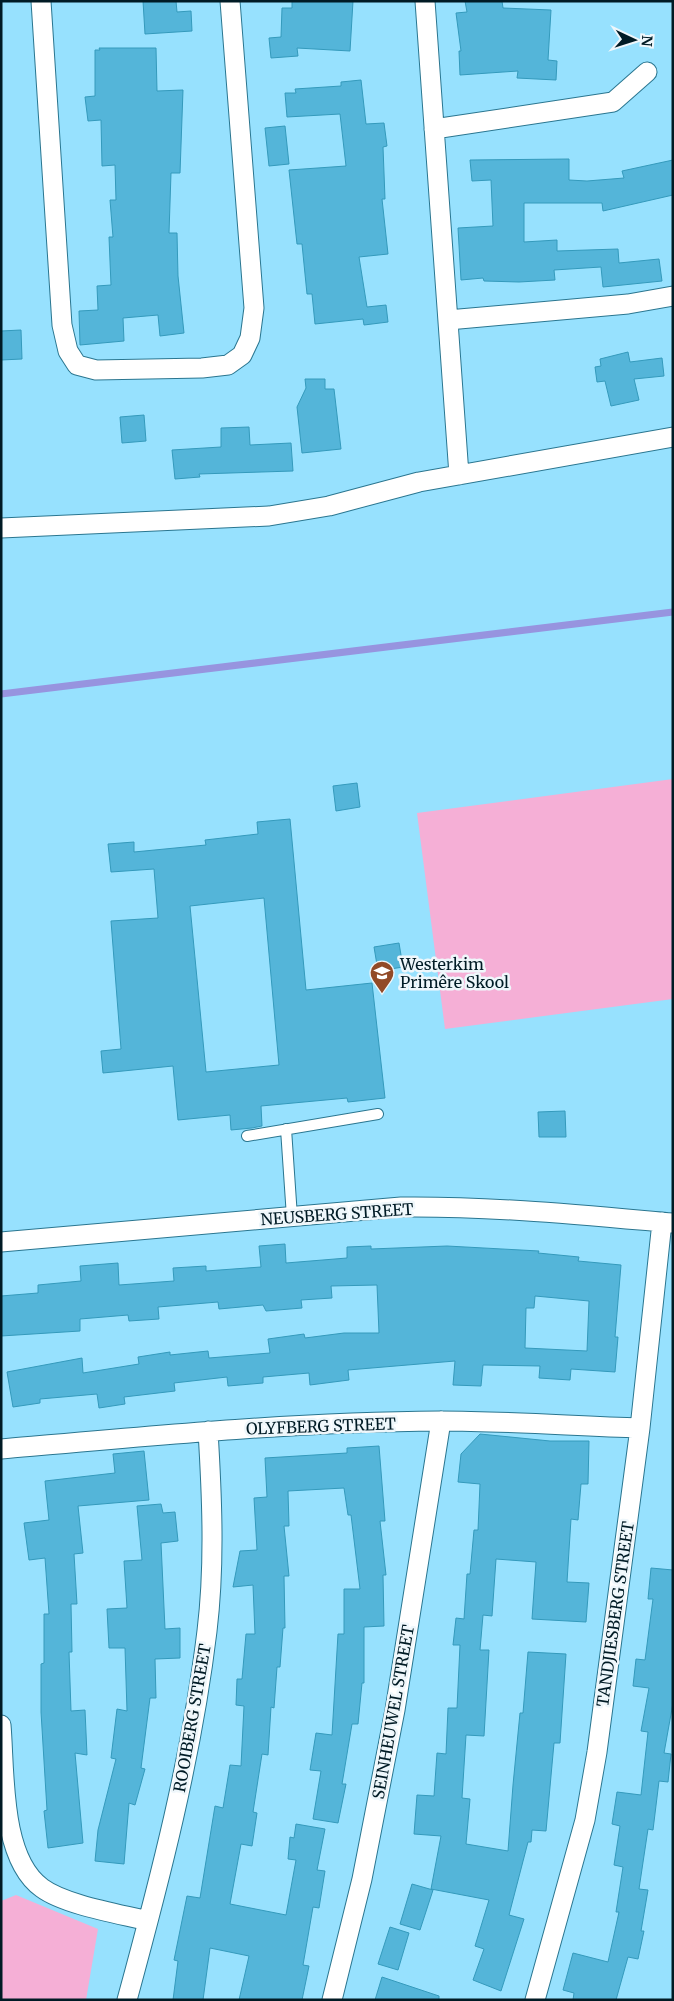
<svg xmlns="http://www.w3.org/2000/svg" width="674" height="2001" font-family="Merriweather,serif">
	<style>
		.green { fill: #f5afd6 }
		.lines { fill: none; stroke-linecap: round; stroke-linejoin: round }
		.stream { stroke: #9794df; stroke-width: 7 }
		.building { fill: #54b5d9; stroke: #349abc; fill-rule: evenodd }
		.lane-casing { stroke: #2a7690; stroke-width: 12 }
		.street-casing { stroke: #2a7690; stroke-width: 21 }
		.lane { stroke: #fff; stroke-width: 10 }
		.street { stroke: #fff; stroke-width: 19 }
		.labels { text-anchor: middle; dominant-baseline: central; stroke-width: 5; stroke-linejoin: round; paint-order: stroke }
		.poi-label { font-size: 16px; fill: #001b25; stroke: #eff7fb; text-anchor: start }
		.street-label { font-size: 16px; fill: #001b25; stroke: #eff7fb }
	</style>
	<rect width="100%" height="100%" fill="#97e1fe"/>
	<path class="green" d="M 673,779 L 673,999 L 445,1029 L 417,813 Z
		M 16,1895 L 98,1929 L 86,2000 L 1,2000 L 1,1901 Z"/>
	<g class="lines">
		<path class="stream" d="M 1,694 L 673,612"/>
	</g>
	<path class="building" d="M 143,1 L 176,1 L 177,12 L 191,11 L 192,31 L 145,34 Z
		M 292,1 L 353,1 L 350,51 L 297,48 L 298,56 L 271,58 L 269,38 L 281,37 L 282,8 L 292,8 Z
		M 465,1 L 502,1 L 503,8 L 551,10 L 548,60 L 557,61 L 556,80 L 517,78 L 518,71 L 460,75 L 459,51 L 461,51 L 456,13 L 467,12 Z
		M 99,48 L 156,48 L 157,91 L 183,90 L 180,173 L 171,173 L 169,233 L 177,233 L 178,276 L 184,333 L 160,336 L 158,315 L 123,318 L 124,341 L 80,345 L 79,311 L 98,310 L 97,286 L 111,285 L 109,237 L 113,237 L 110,200 L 116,200 L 115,165 L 102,166 L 101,120 L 88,121 L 85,97 L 95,96 L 95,50 L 100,50 Z
		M 361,80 L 366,124 L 384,123 L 387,146 L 383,147 L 385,199 L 382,199 L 388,254 L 359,257 L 367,307 L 386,305 L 388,322 L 364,325 L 363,319 L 315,324 L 312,294 L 307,294 L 302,244 L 297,244 L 289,170 L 346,166 L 340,114 L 287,117 L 285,93 L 296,93 L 295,89 L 341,86 L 341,82 Z
		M 285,126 L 289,164 L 269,166 L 265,128 Z
		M 569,159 L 569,180 L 587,181 L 624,178 L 622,171 L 673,160 L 673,195 L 603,211 L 602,203 L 524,203 L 524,242 L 557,240 L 557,251 L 618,249 L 619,263 L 659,259 L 662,281 L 603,287 L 601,267 L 554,270 L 555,280 L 519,282 L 484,281 L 483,278 L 461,280 L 458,228 L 493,226 L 491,180 L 472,181 L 470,160 Z
		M 21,330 L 22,359 L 1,360 L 1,331 Z
		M 628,352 L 630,362 L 662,358 L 664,376 L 634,379 L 639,400 L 611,406 L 605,381 L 597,382 L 595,367 L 601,366 L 600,359 Z
		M 305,379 L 325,379 L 325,389 L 334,389 L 341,449 L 302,453 L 297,407 L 306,388 Z
		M 144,415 L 146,441 L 122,443 L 120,417 Z
		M 249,427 L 250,445 L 291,443 L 293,471 L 199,474 L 200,477 L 175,479 L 172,450 L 221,447 L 221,428 Z
		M 357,783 L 360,807 L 336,811 L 333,786 Z
		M 290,819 L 306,990 L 372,983 L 385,1098 L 348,1102 L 347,1098 L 261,1106 L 262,1126 L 252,1128 L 231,1130 L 230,1115 L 178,1120 L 173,1066 L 103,1073 L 101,1051 L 121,1049 L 111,921 L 158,918 L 154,869 L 111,872 L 108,844 L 134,842 L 134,852 L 206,845 L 205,840 L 258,834 L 257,822 ZM 264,898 L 279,1065 L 206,1072 L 190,906 Z
		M 399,943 L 403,967 L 378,971 L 374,947 Z
		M 565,1111 L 566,1137 L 539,1137 L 538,1112 Z
		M 285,1244 L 286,1263 L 347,1258 L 347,1247 L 371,1246 L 371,1249 L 447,1246 L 539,1251 L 538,1253 L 579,1257 L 578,1261 L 621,1265 L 615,1337 L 618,1337 L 615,1372 L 571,1369 L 570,1380 L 539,1378 L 540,1366 L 483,1365 L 481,1386 L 453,1385 L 455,1361 L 348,1370 L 349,1380 L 310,1385 L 309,1373 L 263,1377 L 263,1383 L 228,1386 L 227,1377 L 174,1383 L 175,1391 L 124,1397 L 125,1404 L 99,1408 L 97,1394 L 40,1399 L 40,1403 L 13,1407 L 7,1372 L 82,1358 L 83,1373 L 139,1364 L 138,1357 L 170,1352 L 170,1355 L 208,1351 L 209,1358 L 270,1353 L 268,1339 L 304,1334 L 305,1338 L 344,1333 L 379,1333 L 377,1285 L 331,1286 L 332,1298 L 301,1300 L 302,1308 L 266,1311 L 263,1305 L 219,1309 L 218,1302 L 158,1307 L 159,1319 L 129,1321 L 128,1315 L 80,1319 L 80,1331 L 1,1336 L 1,1296 L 38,1293 L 38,1285 L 81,1281 L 80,1266 L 118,1263 L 119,1285 L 174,1281 L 173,1268 L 206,1266 L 206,1271 L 261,1267 L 259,1246 ZM 535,1296 L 589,1301 L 587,1351 L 525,1348 L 526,1308 L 534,1308 Z
		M 480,1434 L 550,1441 L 589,1441 L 588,1484 L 581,1484 L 578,1520 L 571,1519 L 567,1582 L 589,1583 L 586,1622 L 532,1619 L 536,1562 L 496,1559 L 492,1616 L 483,1615 L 480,1650 L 489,1650 L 484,1736 L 466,1735 L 462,1798 L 470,1799 L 466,1844 L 508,1851 L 513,1785 L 520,1713 L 523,1713 L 528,1652 L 566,1654 L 560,1743 L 554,1743 L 546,1831 L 532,1830 L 531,1842 L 528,1842 L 509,1915 L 524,1919 L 501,1991 L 473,1980 L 484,1949 L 475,1946 L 489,1900 L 431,1889 L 441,1836 L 414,1834 L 417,1795 L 434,1796 L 437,1753 L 446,1754 L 448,1708 L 457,1708 L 460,1645 L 453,1645 L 456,1618 L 464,1619 L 467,1574 L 470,1574 L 474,1530 L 478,1530 L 480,1484 L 458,1482 L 461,1454 Z
		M 379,1446 L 385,1521 L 380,1521 L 386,1575 L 383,1575 L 384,1626 L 364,1627 L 364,1683 L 362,1683 L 358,1724 L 352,1724 L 342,1784 L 346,1784 L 338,1823 L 313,1819 L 321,1771 L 310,1770 L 316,1733 L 332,1735 L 338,1634 L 344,1634 L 344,1589 L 360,1589 L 351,1515 L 348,1515 L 344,1488 L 288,1491 L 289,1526 L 284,1526 L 289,1576 L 284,1576 L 285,1628 L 283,1628 L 280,1667 L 277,1667 L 274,1708 L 271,1707 L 268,1755 L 262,1754 L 253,1812 L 257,1813 L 252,1846 L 241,1844 L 230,1904 L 286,1915 L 296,1860 L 288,1859 L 290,1837 L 294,1838 L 296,1824 L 325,1829 L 317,1870 L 325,1871 L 319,1908 L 313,1907 L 303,1965 L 309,1966 L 302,2000 L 239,2000 L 249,1956 L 210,1948 L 203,2000 L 173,2000 L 178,1961 L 174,1960 L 187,1896 L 200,1898 L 215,1806 L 223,1808 L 230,1765 L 241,1766 L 244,1706 L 236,1705 L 237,1679 L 242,1679 L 246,1634 L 255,1634 L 253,1585 L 233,1587 L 240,1551 L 257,1550 L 254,1498 L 267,1497 L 265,1458 L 347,1453 L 347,1448 Z
		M 144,1451 L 149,1500 L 78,1506 L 83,1553 L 74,1554 L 77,1604 L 71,1604 L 72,1652 L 69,1652 L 71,1711 L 85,1710 L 87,1755 L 75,1753 L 83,1843 L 48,1848 L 44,1811 L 47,1810 L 41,1712 L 41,1664 L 44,1663 L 44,1614 L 49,1614 L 45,1558 L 29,1560 L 24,1523 L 49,1520 L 45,1481 L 115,1473 L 113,1454 Z
		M 161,1504 L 163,1513 L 175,1512 L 178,1541 L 161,1543 L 165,1629 L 180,1628 L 180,1658 L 155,1659 L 156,1698 L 150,1698 L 141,1768 L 145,1769 L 135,1805 L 129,1803 L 124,1864 L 95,1861 L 98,1830 L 116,1759 L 111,1758 L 117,1709 L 127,1711 L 125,1648 L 109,1648 L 107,1609 L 127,1608 L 124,1561 L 142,1560 L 137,1506 Z
		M 651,1568 L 673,1570 L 673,1703 L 664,1753 L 671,1754 L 668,1782 L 659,1781 L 653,1830 L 648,1829 L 639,1889 L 648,1890 L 641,1931 L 644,1931 L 638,1959 L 628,1957 L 616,2000 L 573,2000 L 574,1993 L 563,1990 L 573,1953 L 608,1962 L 619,1912 L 616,1912 L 623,1867 L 614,1865 L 620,1826 L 612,1824 L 617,1792 L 641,1795 L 648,1732 L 641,1731 L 649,1688 L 633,1686 L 636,1659 L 645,1660 L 653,1599 L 648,1599 Z
		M 412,1884 L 433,1890 L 420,1930 L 400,1924 Z
		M 390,1927 L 409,1933 L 398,1970 L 378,1964 Z
		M 382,1977 L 439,1996 L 439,2000 L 375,2000 Z"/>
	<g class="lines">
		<defs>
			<path id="lane" d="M 286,1129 L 292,1217
				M 247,1136 L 378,1114"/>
			<path id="street" d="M 41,1 L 62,325 L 68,351 L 77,365 L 96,370 L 202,368 L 228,365 L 242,355 L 250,338 L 254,308 L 230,1
				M 425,1 L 459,475
				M 434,129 L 613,102 L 647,72
				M 448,320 L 628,304 L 673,296
				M 1,528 L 269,516 L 329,506 L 419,482 L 673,437
				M 1,1242 L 401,1207 C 492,1206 582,1215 673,1223
				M 1,1449 C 147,1436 293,1422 440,1421 C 507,1421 574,1426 640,1428
				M 1,1725 C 5,1771 0,1858 42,1888 C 65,1905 120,1914 148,1921
				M 127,2000 C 160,1879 192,1756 207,1631 C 215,1565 212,1497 208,1431
				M 332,2000 L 362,1879 L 395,1710 L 441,1421
				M 535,2000 L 585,1820 L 597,1752 L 640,1428 L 662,1222"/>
		</defs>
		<use href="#lane" class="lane-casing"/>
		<use href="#street" class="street-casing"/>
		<use href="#lane" class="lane"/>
		<use href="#street" class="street"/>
	</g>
	<defs>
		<symbol id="school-pin" viewBox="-11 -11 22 30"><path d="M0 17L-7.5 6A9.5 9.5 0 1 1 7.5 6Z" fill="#924a27" stroke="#eff7fb"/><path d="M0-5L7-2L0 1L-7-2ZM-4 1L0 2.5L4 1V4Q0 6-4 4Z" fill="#fff"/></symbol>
	</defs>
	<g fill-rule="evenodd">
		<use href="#school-pin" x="368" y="959" width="28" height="38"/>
	</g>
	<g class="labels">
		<g class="poi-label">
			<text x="400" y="964">Westerkim<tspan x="400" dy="18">Primêre Skool</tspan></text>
		</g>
		<g class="street-label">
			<text transform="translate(337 1214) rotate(-4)">NEUSBERG STREET</text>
			<text transform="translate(321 1426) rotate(-2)">OLYFBERG STREET</text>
			<text transform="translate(615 1614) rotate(-82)">TANDJIESBERG STREET</text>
			<text transform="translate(393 1712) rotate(-80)">SEINHEUWEL STREET</text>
			<text transform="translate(192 1718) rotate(-80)">ROOIBERG STREET</text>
		</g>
	</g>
	<rect width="674" height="2001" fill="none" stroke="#001b25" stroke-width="5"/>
	<g transform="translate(634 40) rotate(94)" stroke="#eff7fb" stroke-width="4" paint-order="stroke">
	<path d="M0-4L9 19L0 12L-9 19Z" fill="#001b25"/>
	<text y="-8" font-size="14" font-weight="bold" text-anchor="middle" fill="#001b25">N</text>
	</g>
</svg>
